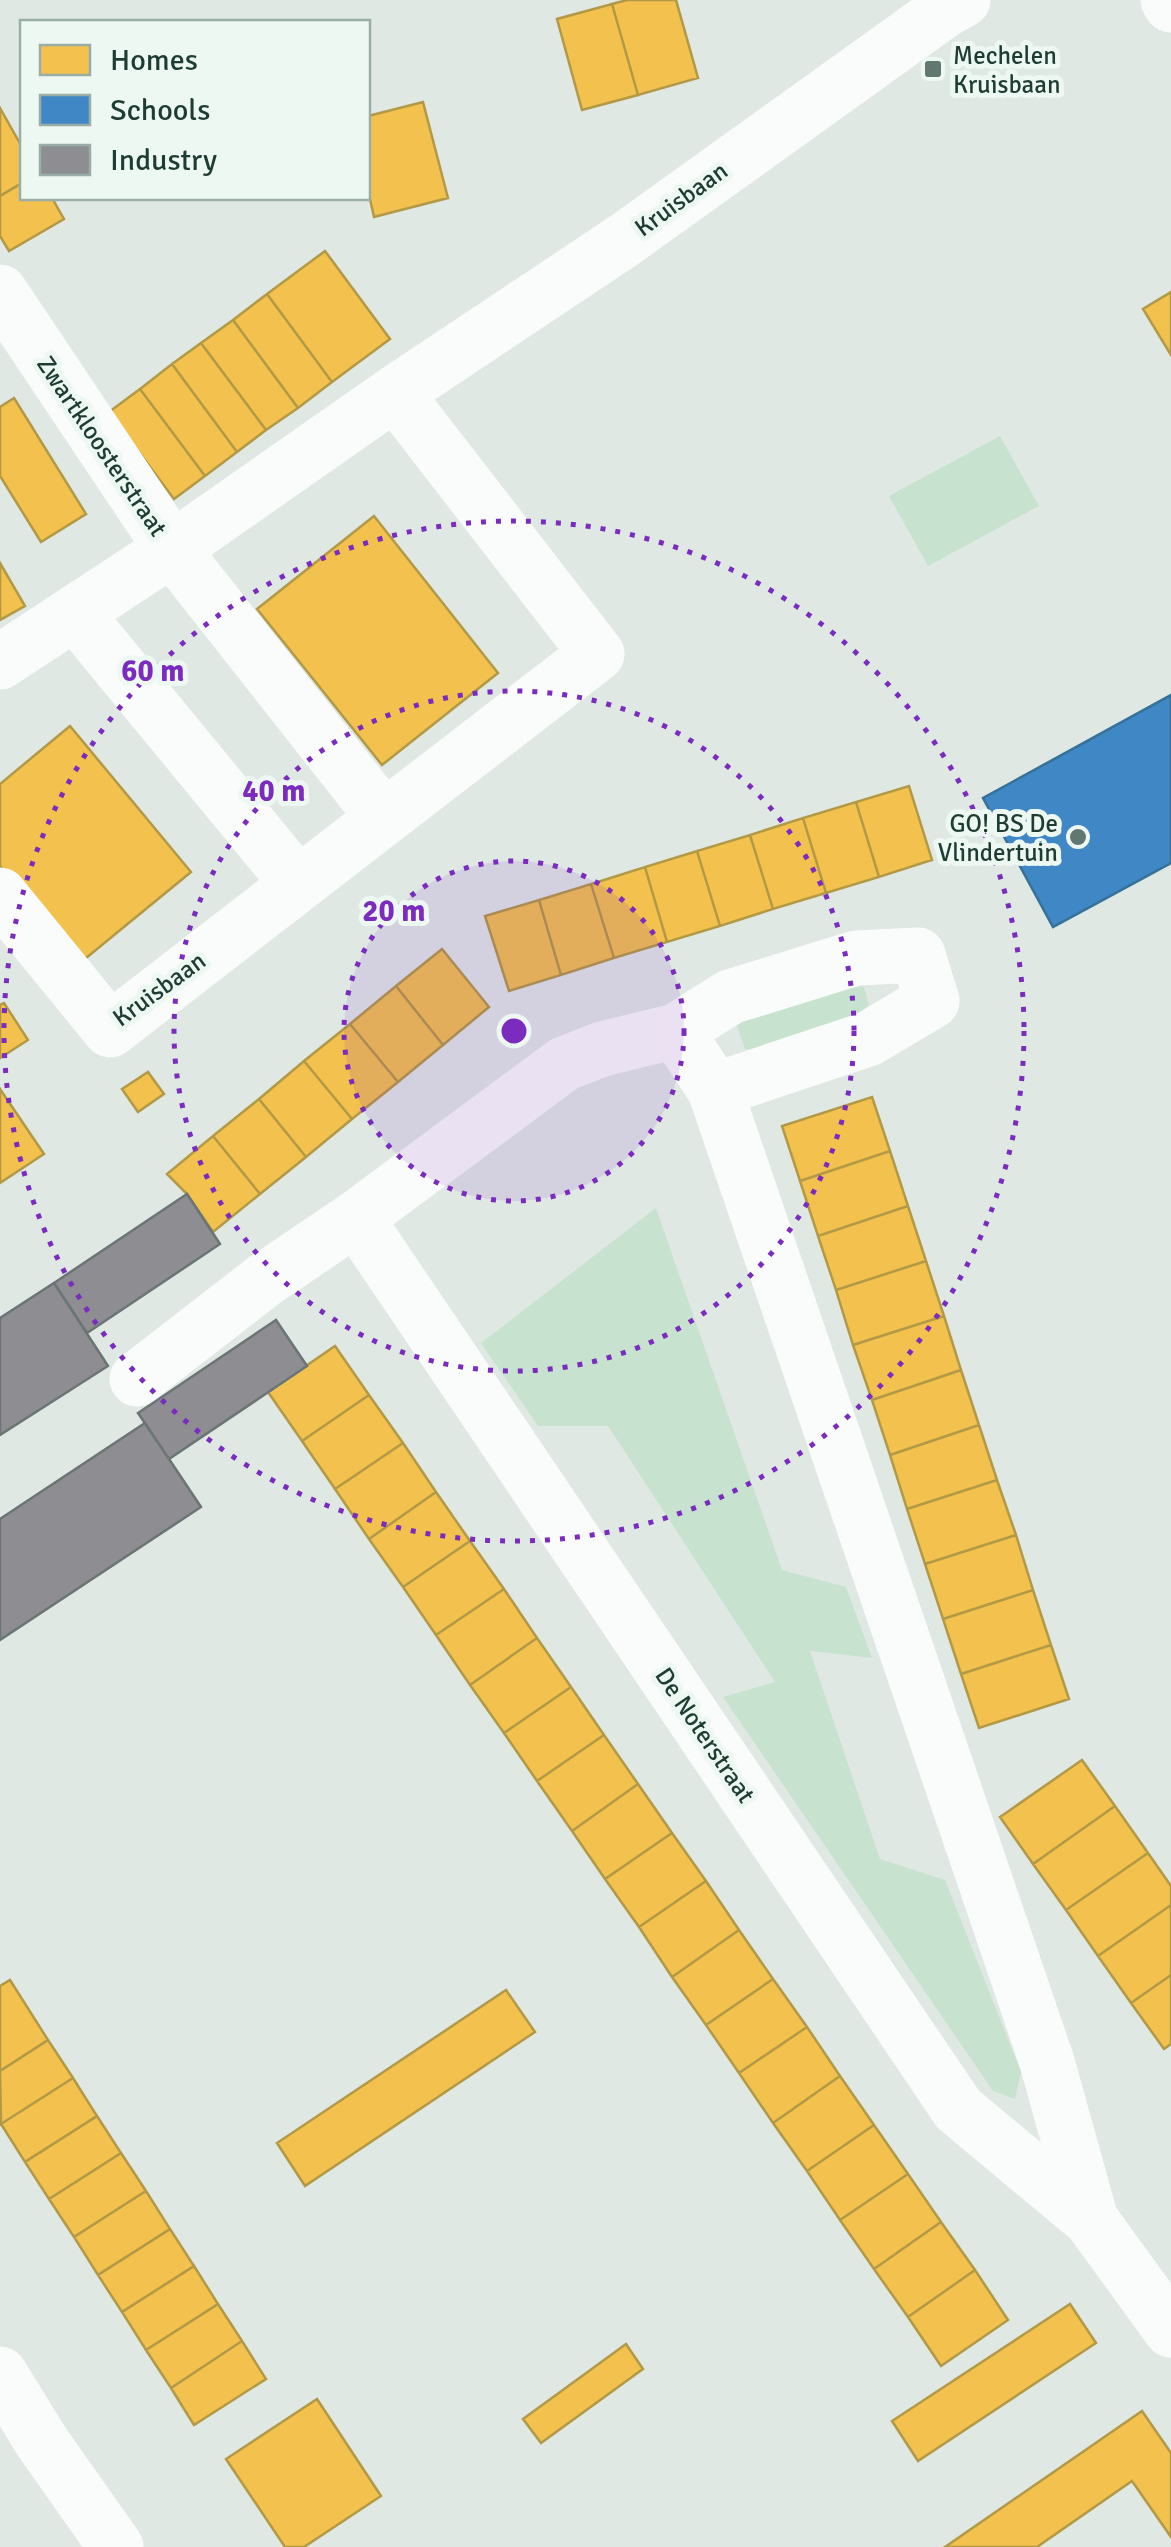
<svg xmlns="http://www.w3.org/2000/svg" width="1171" height="2547" font-family="Signika,sans-serif">
	<style>
		.green { fill: #c7e3cf }
		.homes { fill: #f2c14e; stroke: #b29946; stroke-width: 2.5 }
		.schools { fill: #3f88c5; stroke: #357199; stroke-width: 2.5 }
		.industry { fill: #8d8d92; stroke: #6b7576; stroke-width: 2.5 }
		.lines { fill: none; stroke-linecap: round; stroke-linejoin: round }
		.minor { stroke: #fafcfb; stroke-width: 55 }
		.ring { fill: none; stroke: #7b2cbf; stroke-width: 5; stroke-dasharray: 5 10 }
		.poi-dot { fill: #617871; stroke: #eef8f2; stroke-width: 4 }
		.labels { text-anchor: middle; dominant-baseline: central; stroke-width: 10; stroke-linejoin: round; paint-order: stroke }
		.poi-label { font-size: 25px; fill: #1d3c33; stroke: #eef8f2; text-anchor: start }
		.street-label { font-size: 25px; fill: #1d3c33; stroke: #eef8f2 }
		.centre { fill: #7b2cbf; stroke: #eef8f2; stroke-width: 5 }
		.ring-label { font-size: 30px; text-anchor: middle; font-weight: bold; fill: #7b2cbf; stroke: #eef8f2; stroke-width: 10; stroke-linejoin: round; paint-order: stroke }
	</style>
	<rect width="100%" height="100%" fill="#e0e8e4"/>
	<path class="green" d="M 1000,436 L 1039,506 L 928,566 L 889,496 Z
		M 832,984 L 864,987 L 869,1005 L 849,1029 L 774,1054 L 745,1049 L 737,1026 L 758,1005 Z
		M 656,1208 L 782,1570 L 846,1587 L 872,1658 L 810,1651 L 880,1859 L 945,1880 L 1021,2072 L 1015,2099 L 993,2091 L 723,1697 L 775,1682 L 608,1426 L 538,1426 L 481,1343 Z"/>
	<path class="homes" d="M 627,0 L 676,0 L 698,78 L 638,95 L 612,4 Z
		M 612,4 L 638,95 L 582,110 L 557,19 Z
		M 423,102 L 448,198 L 374,217 L 368,190 L 368,116 Z
		M 0,108 L 22,147 L 22,183 L 0,196 Z
		M 22,183 L 22,198 L 52,198 L 64,219 L 9,251 L 0,236 L 0,196 Z
		M 325,251 L 390,339 L 332,382 L 267,294 Z
		M 1171,292 L 1171,355 L 1143,309 Z
		M 267,294 L 332,382 L 298,408 L 233,320 Z
		M 233,320 L 298,408 L 266,430 L 201,343 Z
		M 201,343 L 266,430 L 237,452 L 172,364 Z
		M 172,364 L 237,452 L 205,476 L 140,389 Z
		M 140,389 L 205,476 L 174,499 L 109,412 Z
		M 14,398 L 86,514 L 41,542 L 0,476 L 0,407 Z
		M 374,516 L 498,673 L 382,765 L 257,609 Z
		M 0,563 L 25,606 L 0,620 Z
		M 70,726 L 191,872 L 80,963 L 0,866 L 0,784 Z
		M 909,786 L 932,860 L 879,877 L 856,802 Z
		M 856,802 L 879,877 L 826,893 L 803,818 Z
		M 803,818 L 826,893 L 773,909 L 750,835 Z
		M 750,835 L 773,909 L 720,926 L 697,851 Z
		M 697,851 L 720,926 L 667,942 L 645,867 Z
		M 645,867 L 667,942 L 614,958 L 591,884 Z
		M 591,884 L 614,958 L 561,975 L 539,900 Z
		M 539,900 L 561,975 L 509,991 L 485,916 Z
		M 442,949 L 489,1007 L 443,1045 L 396,986 Z
		M 396,986 L 443,1045 L 398,1082 L 350,1024 Z
		M 4,1003 L 28,1040 L 0,1058 L 0,1005 Z
		M 350,1024 L 398,1082 L 352,1119 L 304,1061 Z
		M 304,1061 L 352,1119 L 306,1157 L 259,1099 Z
		M 148,1072 L 164,1094 L 138,1112 L 122,1089 Z
		M 0,1089 L 44,1154 L 0,1183 Z
		M 872,1097 L 890,1151 L 800,1181 L 782,1126 Z
		M 259,1099 L 306,1157 L 260,1194 L 213,1136 Z
		M 213,1136 L 260,1194 L 213,1232 L 187,1194 L 167,1174 Z
		M 890,1151 L 908,1206 L 818,1236 L 800,1181 Z
		M 908,1206 L 926,1261 L 836,1290 L 818,1236 Z
		M 926,1261 L 944,1316 L 853,1345 L 836,1290 Z
		M 944,1316 L 961,1370 L 872,1400 L 853,1345 Z
		M 335,1346 L 369,1395 L 302,1441 L 268,1392 Z
		M 961,1370 L 979,1425 L 890,1455 L 872,1400 Z
		M 369,1395 L 403,1443 L 335,1489 L 302,1441 Z
		M 979,1425 L 997,1480 L 907,1509 L 890,1455 Z
		M 403,1443 L 436,1492 L 369,1539 L 335,1489 Z
		M 997,1480 L 1016,1535 L 925,1564 L 907,1509 Z
		M 436,1492 L 470,1541 L 403,1587 L 369,1539 Z
		M 1016,1535 L 1033,1590 L 943,1619 L 925,1564 Z
		M 470,1541 L 504,1589 L 436,1635 L 403,1587 Z
		M 504,1589 L 537,1638 L 470,1685 L 436,1635 Z
		M 1033,1590 L 1051,1645 L 961,1674 L 943,1619 Z
		M 537,1638 L 571,1687 L 504,1733 L 470,1685 Z
		M 1051,1645 L 1069,1699 L 979,1728 L 961,1674 Z
		M 571,1687 L 604,1735 L 537,1781 L 504,1733 Z
		M 604,1735 L 638,1784 L 572,1831 L 537,1781 Z
		M 1082,1760 L 1115,1806 L 1033,1864 L 1000,1817 Z
		M 638,1784 L 672,1833 L 605,1879 L 572,1831 Z
		M 1115,1806 L 1148,1853 L 1066,1910 L 1033,1864 Z
		M 672,1833 L 706,1881 L 639,1927 L 605,1879 Z
		M 1148,1853 L 1171,1886 L 1171,1905 L 1098,1956 L 1066,1910 Z
		M 706,1881 L 739,1930 L 672,1977 L 639,1927 Z
		M 1171,1905 L 1171,1975 L 1131,2003 L 1098,1956 Z
		M 739,1930 L 773,1979 L 706,2025 L 672,1977 Z
		M 1171,1975 L 1171,2044 L 1164,2049 L 1131,2003 Z
		M 773,1979 L 807,2027 L 739,2073 L 706,2025 Z
		M 10,1980 L 48,2040 L 0,2071 L 0,1986 Z
		M 506,1990 L 535,2032 L 305,2186 L 277,2143 Z
		M 807,2027 L 840,2076 L 773,2123 L 739,2073 Z
		M 48,2040 L 73,2078 L 1,2124 L 0,2071 Z
		M 840,2076 L 874,2125 L 807,2171 L 773,2123 Z
		M 73,2078 L 97,2116 L 25,2162 L 1,2124 Z
		M 97,2116 L 121,2153 L 49,2199 L 25,2162 Z
		M 874,2125 L 908,2174 L 840,2220 L 807,2171 Z
		M 121,2153 L 146,2191 L 74,2237 L 49,2199 Z
		M 908,2174 L 941,2222 L 874,2269 L 840,2220 Z
		M 146,2191 L 170,2229 L 98,2275 L 74,2237 Z
		M 941,2222 L 975,2270 L 908,2317 L 874,2269 Z
		M 170,2229 L 194,2266 L 122,2312 L 98,2275 Z
		M 194,2266 L 218,2304 L 146,2350 L 122,2312 Z
		M 975,2270 L 1008,2320 L 941,2366 L 908,2317 Z
		M 218,2304 L 242,2341 L 171,2388 L 146,2350 Z
		M 1070,2304 L 1096,2343 L 918,2461 L 892,2421 Z
		M 242,2341 L 266,2379 L 194,2425 L 171,2388 Z
		M 626,2344 L 643,2369 L 541,2443 L 523,2419 Z
		M 317,2399 L 381,2496 L 304,2547 L 285,2547 L 226,2459 Z
		M 1142,2411 L 1171,2453 L 1171,2537 L 1132,2481 L 1037,2547 L 945,2547 Z"/>
	<path class="schools" d="M 1171,695 L 1171,863 L 1053,927 L 983,798 Z"/>
	<path class="industry" d="M 187,1194 L 220,1244 L 87,1333 L 54,1283 Z
		M 54,1283 L 108,1366 L 0,1435 L 0,1318 Z
		M 276,1320 L 307,1366 L 169,1459 L 138,1413 Z
		M 145,1423 L 201,1507 L 0,1640 L 0,1519 Z"/>
	<g class="lines">
		<path class="minor" d="M 1168,0 L 1171,5
			M 0,292 L 172,549 L 384,818 L 597,654 L 395,393
			M 75,613 L 298,884
			M 0,662 L 172,549 L 395,393 L 623,241 L 945,10 L 963,0
			M 0,895 L 110,1030 L 384,818
			M 676,1031 L 730,997 L 856,958 L 918,955 L 932,1001 L 868,1039 L 715,1090
			M 137,1379 L 266,1279 L 356,1218
			M 1091,2220 L 1047,2062 L 715,1090 L 676,1031 L 602,1049 L 564,1064 L 356,1218 L 958,2109 L 1091,2220 L 1171,2330
			M 0,2374 L 42,2442 L 116,2547"/>
	</g>
	<circle cx="514" cy="1031" r="170" fill="#7b2cbf" fill-opacity=".12"/>
	<g class="ring">
		<circle cx="514" cy="1031" r="170"/>
		<circle cx="514" cy="1031" r="340"/>
		<circle cx="514" cy="1031" r="510"/>
	</g>
	<g class="poi-dot">
		<rect x="923" y="59" width="20" height="20" rx="5"/>
		<circle cx="1078" cy="837" r="10"/>
	</g>
	<g class="labels">
		<g class="poi-label">
			<text x="953" y="55">Mechelen<tspan x="953" dy="29">Kruisbaan</tspan></text>
			<text x="1058" y="823" text-anchor="end">GO! BS De<tspan x="1058" dy="29">Vlindertuin</tspan></text>
		</g>
		<g class="street-label">
			<text transform="translate(681 199) rotate(-36)">Kruisbaan</text>
			<text transform="translate(102 446) rotate(56)">Zwartkloosterstraat</text>
			<text transform="translate(159 989) rotate(-36)">Kruisbaan</text>
			<text transform="translate(705 1735) rotate(56)">De Noterstraat</text>
		</g>
	</g>
	<circle cx="514" cy="1031" r="15" class="centre"/>
	<g class="ring-label">
		<text x="153" y="681">60 m</text>
		<text x="274" y="801">40 m</text>
		<text x="394" y="921">20 m</text>
	</g>
	<rect x="20" y="20" width="350" height="180" fill="#eef8f2" stroke="#9aada6" stroke-width="2.5"/>
	<rect x="40" y="45" width="50" height="30" fill="#f2c14e" stroke="#9aada6" stroke-width="2.5"/>
	<text x="110" y="70" font-size="30" fill="#1d3c33">Homes</text>
	<rect x="40" y="95" width="50" height="30" fill="#3f88c5" stroke="#9aada6" stroke-width="2.5"/>
	<text x="110" y="120" font-size="30" fill="#1d3c33">Schools</text>
	<rect x="40" y="145" width="50" height="30" fill="#8d8d92" stroke="#9aada6" stroke-width="2.5"/>
	<text x="110" y="170" font-size="30" fill="#1d3c33">Industry</text>
</svg>
